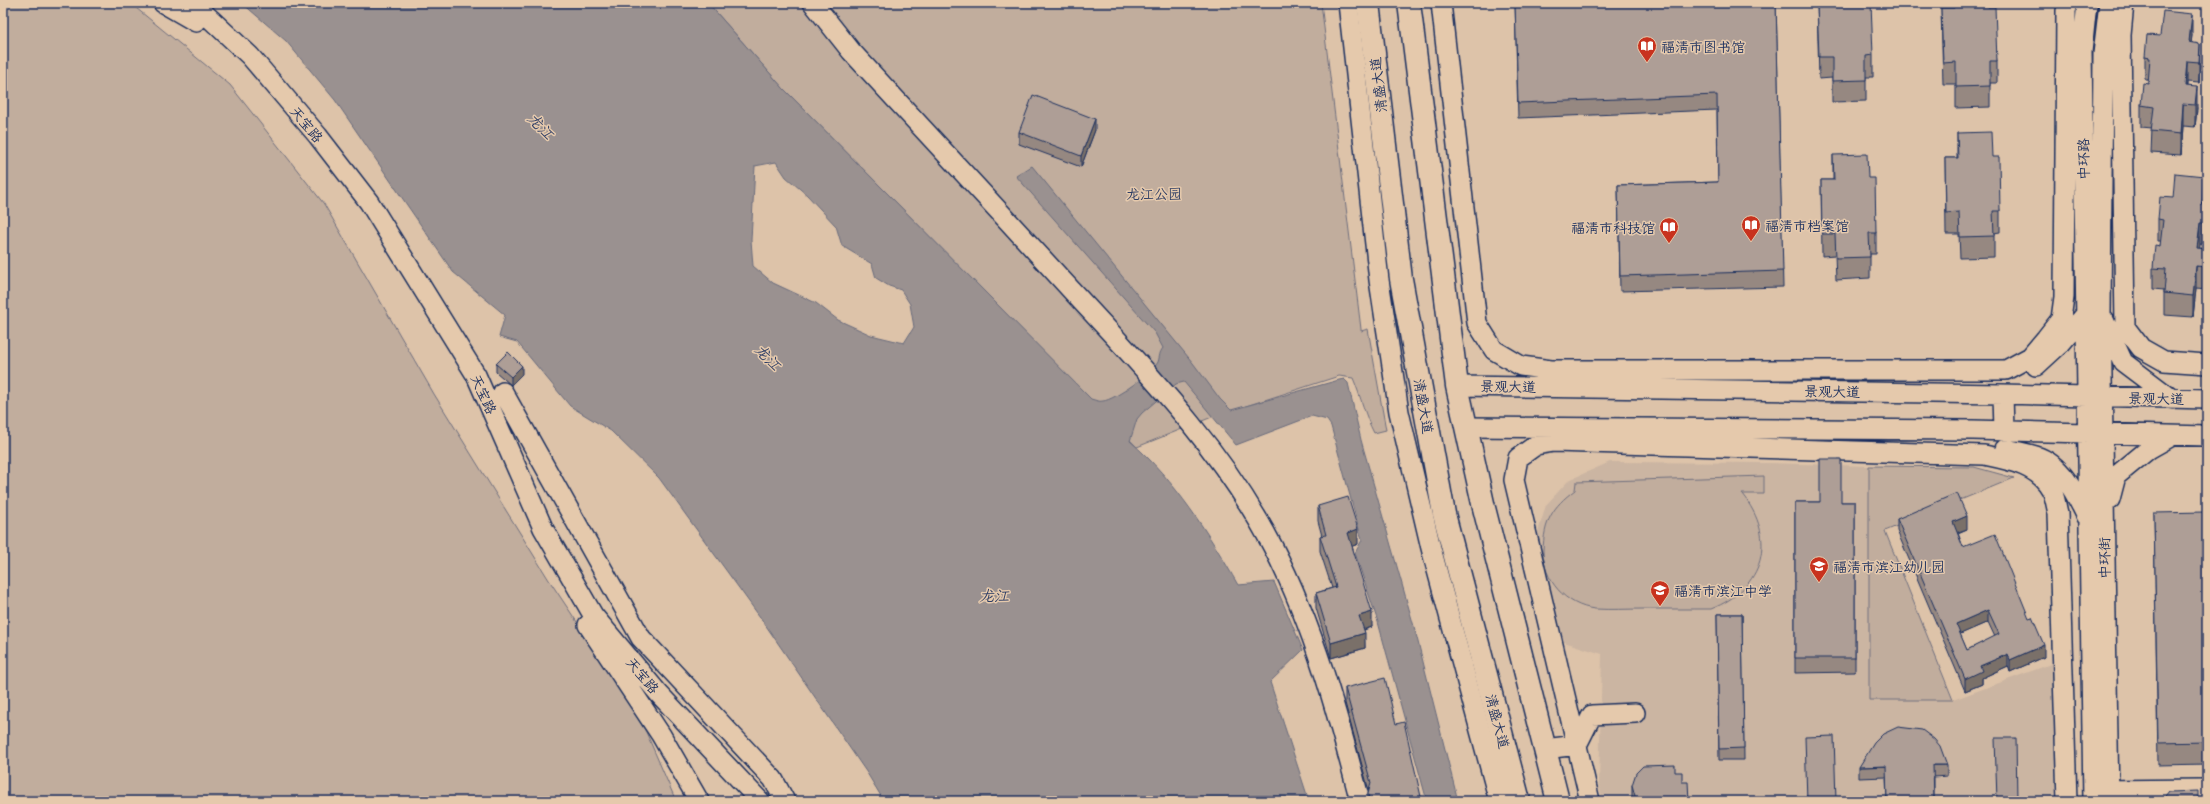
<svg xmlns="http://www.w3.org/2000/svg" width="2210" height="804" font-family="'Patrick Hand','LXGW WenKai TC',sans-serif">
	<style>
		.built { fill: #cbb5a2 }
		.green { fill: #c1ad9d; stroke: #6e6e7e }
		.water { fill: #9a9190; stroke: #676a7c; fill-rule: evenodd }
		.lines { fill: none; stroke-linecap: round; stroke-linejoin: round }
		.minor-casing { stroke: #1b2f5e; stroke-width: 22 }
		.major-casing { stroke: #1b2f5e; stroke-width: 25 }
		.minor { stroke: #e5c9ac; stroke-width: 19 }
		.major { stroke: #e5c9ac; stroke-width: 22 }
		.wall { fill: #968881; stroke: #1b2f5e; fill-rule: evenodd }
		.shaded-wall { fill: #7a6f69; stroke: #1b2f5e }
		.building { fill: #ae9e96; stroke: #1b2f5e; fill-rule: evenodd }
		.labels { text-anchor: middle; dominant-baseline: central; stroke-width: 3; stroke-linejoin: round; paint-order: stroke }
		.poi-label { font-size: 14px; fill: #1b2f5e; stroke: #e5c9ac; text-anchor: start }
		.street-label { font-size: 14px; fill: #1b2f5e; stroke: #e5c9ac }
		.park-label { font-size: 14px; fill: #2c3c64; stroke: #e5c9ac }
		.water-label { font-size: 15px; font-style: italic; fill: #2e3e66; stroke: #e5c9ac }
	</style>
	<rect width="100%" height="100%" fill="#ddc3a9"/>
	<filter id="ink" filterUnits="userSpaceOnUse"><feTurbulence type="fractalNoise" baseFrequency=".025" numOctaves="2"/><feDisplacementMap in="SourceGraphic" scale="8" xChannelSelector="R" yChannelSelector="G"/><feConvolveMatrix kernelMatrix="1 2 1 2 8 2 1 2 1" color-interpolation-filters="sRGB"/></filter>
	<g filter="url(#ink)">
		<path class="built" d="M 1610,462 L 1768,463 L 1869,466 L 1869,700 L 1953,700 L 2056,662 L 2055,801 L 1603,801 L 1599,786 L 1602,654 L 1561,641 L 1536,539 L 1546,505 L 1569,480 Z"/>
		<path class="green" d="M 3,3 L 130,3 L 230,85 L 324,204 L 434,394 L 549,580 L 607,667 L 646,732 L 676,801 L 3,801 Z
			M 708,3 L 1321,3 L 1361,329 L 1361,331 L 1368,329 L 1386,430 L 1374,433 C 1365,416 1361,397 1353,378 L 1339,376 L 1212,417 L 1137,447 L 783,88 Z
			M 1869,466 L 1974,467 L 2014,478 L 1885,531 L 1953,700 L 1869,700 Z
			M 1764,476 L 1764,494 L 1742,494 C 1778,539 1764,588 1711,609 C 1689,609 1667,609 1644,609 C 1628,609 1611,610 1595,609 C 1566,606 1543,580 1543,551 C 1544,521 1552,507 1575,490 L 1576,482 Z"/>
		<path class="water" d="M 242,3 L 708,3 L 783,88 L 1091,399 C 1095,400 1099,402 1103,401 C 1115,400 1153,372 1158,362 C 1160,356 1159,353 1163,348 L 1155,333 L 1016,176 L 1032,166 L 1193,363 L 1220,399 L 1231,410 L 1339,380 L 1344,379 L 1348,383 L 1361,440 L 1415,630 L 1458,801 L 1427,801 L 1378,622 L 1355,553 L 1362,540 L 1331,426 L 1327,420 L 1312,416 L 1236,445 L 1184,382 L 1176,384 L 1142,413 L 1137,419 L 1130,441 C 1175,480 1209,534 1238,585 L 1274,582 L 1303,650 L 1270,682 L 1309,801 L 884,801 L 867,773 L 760,617 L 659,478 L 611,431 L 570,406 L 517,342 L 499,337 L 505,315 L 453,272 L 335,100 L 286,41 ZM 776,162 L 786,177 L 807,195 L 836,226 L 842,246 L 872,264 L 876,278 L 889,286 L 901,290 L 910,304 L 914,327 L 904,343 L 871,335 L 838,320 L 816,303 L 773,283 L 753,266 L 751,240 L 755,166 Z"/>
		<g class="lines">
			<defs>
				<path id="minor" d="M 163,3 L 196,22
					M 186,3 L 204,13 L 250,56 L 318,136 L 369,202 L 476,375 L 543,528 L 593,615 L 659,694 L 760,801
					M 813,3 L 851,51 C 925,131 1000,212 1074,293 C 1147,372 1223,450 1273,547 C 1314,626 1338,716 1360,801
					M 1348,3 L 1379,280 L 1399,412 L 1431,548 L 1499,801
					M 1441,3 L 1477,323 L 1494,350 L 1521,366 L 1551,370 L 2006,370 L 2030,357 L 2046,338 L 2061,319 L 2064,297 L 2066,11 L 2068,3
					M 2087,3 L 2082,52 L 2093,801
					M 2124,3 L 2121,35 L 2125,327 L 2141,348 L 2164,361 L 2207,364
					M 2104,320 L 2123,362 L 2172,399
					M 2036,366 L 2061,343 L 2085,315
					M 1457,386 L 2003,394 L 2207,399
					M 503,392 L 641,638 L 773,779 L 785,801
					M 2003,394 L 2004,431
					M 1466,427 L 1973,430 L 2207,436
					M 2005,449 C 2015,451 2026,453 2036,456 C 2062,464 2076,495 2087,517
					M 2110,499 L 2116,476 L 2149,449 L 2172,436
					M 588,625 L 661,735 L 699,801
					M 1545,749 L 1577,745 L 1592,715 L 1635,713
					M 2096,790 L 2207,789
					M 1590,801 L 1514,480 L 1518,458 L 1536,445 L 1554,442 L 1984,455 C 2008,460 2038,465 2051,489 C 2055,495 2056,506 2058,513 L 2067,801
					M 2109,801 L 2101,315 L 2103,54 L 2109,3"/>
				<path id="major" d="M 1368,3 L 1401,279 L 1444,514 L 1519,801
					M 1409,3 L 1457,386 L 1484,508 L 1558,801"/>
			</defs>
			<use href="#minor" class="minor-casing"/>
			<use href="#major" class="major-casing"/>
			<use href="#minor" class="minor"/>
			<use href="#major" class="major"/>
		</g>
		<path class="wall" d="M 1515,3 L 1776,3 L 1783,287 L 1620,291 L 1618,185 L 1718,182 L 1717,110 L 1518,118 Z
			M 1817,3 L 1873,55 L 1873,77 L 1866,77 L 1866,101 L 1832,102 L 1832,78 L 1819,79 Z
			M 1954,3 L 1988,3 L 1997,61 L 1997,83 L 1990,83 L 1990,107 L 1956,108 L 1956,84 L 1943,84 L 1941,8 L 1954,8 Z
			M 2192,35 L 2191,43 L 2200,65 L 2199,83 L 2187,82 L 2187,86 L 2197,109 L 2195,127 L 2183,126 L 2181,155 L 2151,153 L 2152,128 L 2141,127 L 2141,105 L 2148,84 L 2148,79 L 2145,79 L 2145,57 L 2160,36 Z
			M 1095,130 L 1081,167 L 1019,144 L 1019,132 Z
			M 1957,133 L 1992,157 L 2000,211 L 2000,232 L 1994,233 L 1994,257 L 1960,258 L 1959,234 L 1946,234 L 1945,158 L 1957,158 Z
			M 1833,155 L 1868,178 L 1876,233 L 1876,254 L 1870,254 L 1870,278 L 1836,280 L 1835,255 L 1822,256 L 1821,180 L 1833,180 Z
			M 2204,197 L 2203,205 L 2207,205 L 2207,245 L 2200,244 L 2199,248 L 2207,249 L 2207,289 L 2196,288 L 2193,317 L 2164,315 L 2164,290 L 2153,289 L 2153,268 L 2160,246 L 2161,241 L 2158,241 L 2158,219 L 2173,198 Z
			M 496,364 L 522,374 L 511,385 L 496,372 Z
			M 1795,502 L 1855,502 L 1855,672 L 1795,673 Z
			M 1318,506 L 1358,544 L 1352,546 L 1372,627 L 1364,630 L 1365,648 L 1331,658 L 1316,608 L 1316,593 L 1332,588 L 1320,551 L 1320,536 L 1322,536 L 1318,521 Z
			M 2154,513 L 2207,704 L 2207,764 L 2158,765 Z
			M 1897,519 L 1967,529 L 1958,533 L 1963,547 L 2044,657 L 2010,672 L 2008,666 L 1982,678 L 1982,684 L 1965,691 L 1897,531 ZM 1988,622 L 1995,637 L 1967,650 L 1960,634 Z
			M 1717,614 L 1742,614 L 1744,760 L 1719,760 Z
			M 1345,688 L 1396,724 L 1422,801 L 1368,801 L 1368,794 L 1369,791 L 1345,703 Z
			M 1947,765 L 1947,776 L 1934,777 L 1934,801 L 1887,801 L 1886,777 L 1859,778 L 1859,767 Z
			M 1675,772 L 1682,782 L 1689,801 L 1633,801 L 1632,796 L 1632,785 Z"/>
		<path class="shaded-wall" d="M 2192,14 L 2192,35 L 2189,61 L 2189,42 Z
			M 2200,44 L 2200,65 L 2199,83 L 2199,62 Z
			M 2187,61 L 2187,82 L 2185,104 L 2185,86 Z
			M 2197,87 L 2197,109 L 2195,127 L 2195,105 Z
			M 2183,104 L 2183,126 L 2181,155 L 2181,134 Z
			M 1095,119 L 1095,130 L 1081,167 L 1081,156 Z
			M 2204,176 L 2204,197 L 2202,223 L 2202,205 Z
			M 2200,223 L 2200,244 L 2198,267 L 2197,248 Z
			M 2196,266 L 2196,288 L 2193,317 L 2193,296 Z
			M 522,366 L 522,374 L 511,385 L 511,377 Z
			M 1967,516 L 1967,529 L 1953,534 L 1953,522 Z
			M 1358,529 L 1358,544 L 1348,548 L 1348,533 Z
			M 1988,610 L 1988,622 L 1956,636 L 1956,624 Z
			M 1372,612 L 1372,627 L 1359,631 L 1359,616 Z
			M 1365,633 L 1365,648 L 1331,658 L 1331,643 Z
			M 2044,645 L 2044,657 L 2010,672 L 2010,660 Z
			M 2008,654 L 2008,666 L 1982,678 L 1982,684 L 1965,691 L 1965,679 L 1980,666 Z"/>
		<path class="building" d="M 1515,3 L 1776,3 L 1783,271 L 1620,276 L 1618,185 L 1718,182 L 1717,95 L 1518,103 Z
			M 1817,3 L 1871,3 L 1873,55 L 1866,56 L 1866,80 L 1832,81 L 1832,57 L 1819,57 Z
			M 1954,3 L 1988,3 L 1988,7 L 1995,7 L 1997,61 L 1990,61 L 1990,86 L 1956,87 L 1956,62 L 1943,63 L 1941,8 L 1954,8 Z
			M 2163,11 L 2192,14 L 2189,42 L 2200,44 L 2199,62 L 2187,61 L 2185,86 L 2197,87 L 2195,105 L 2183,104 L 2181,134 L 2151,131 L 2154,107 L 2141,105 L 2143,83 L 2148,84 L 2150,58 L 2145,57 L 2147,35 L 2160,36 Z
			M 1033,95 L 1095,119 L 1081,156 L 1019,132 Z
			M 1991,132 L 1992,157 L 1999,157 L 2000,211 L 1993,211 L 1994,236 L 1960,237 L 1959,212 L 1946,213 L 1945,158 L 1958,158 L 1957,133 Z
			M 1867,154 L 1868,178 L 1875,178 L 1876,233 L 1869,233 L 1870,257 L 1836,258 L 1835,234 L 1822,234 L 1821,180 L 1834,180 L 1833,155 Z
			M 2175,173 L 2204,176 L 2202,205 L 2207,205 L 2207,223 L 2200,223 L 2197,248 L 2207,249 L 2207,267 L 2196,266 L 2193,296 L 2164,293 L 2166,269 L 2153,268 L 2155,245 L 2160,246 L 2163,220 L 2158,219 L 2160,197 L 2173,198 Z
			M 508,352 L 522,366 L 511,377 L 496,364 Z
			M 1820,459 L 1841,459 L 1841,502 L 1855,502 L 1855,658 L 1795,658 L 1795,502 L 1820,502 Z
			M 1957,493 L 1967,516 L 1953,522 L 1963,547 L 1995,534 L 2029,618 L 2032,617 L 2044,645 L 2010,660 L 2008,654 L 1980,666 L 1982,671 L 1965,679 L 1897,519 ZM 1988,610 L 1999,634 L 1967,650 L 1956,624 Z
			M 1348,497 L 1358,529 L 1348,533 L 1372,612 L 1359,616 L 1365,633 L 1331,643 L 1316,593 L 1336,587 L 1320,536 L 1326,535 L 1318,506 Z
			M 2204,512 L 2207,704 L 2207,742 L 2158,743 L 2154,513 Z
			M 1717,614 L 1742,614 L 1744,748 L 1719,749 Z
			M 1385,678 L 1396,724 L 1404,722 L 1422,801 L 1369,801 L 1368,794 L 1371,783 L 1345,688 Z
			M 1898,727 L 1922,730 L 1934,739 L 1940,746 L 1947,765 L 1933,765 L 1934,801 L 1887,801 L 1886,766 L 1859,767 L 1874,743 L 1883,734 Z
			M 1834,736 L 1836,801 L 1807,801 L 1805,737 Z
			M 1995,738 L 2016,738 L 2017,801 L 1997,801 Z
			M 1675,765 L 1675,772 L 1682,772 L 1682,782 L 1688,782 L 1689,801 L 1638,801 L 1635,796 L 1632,785 L 1636,773 L 1643,766 Z
			M 2198,791 L 2198,801 L 2162,801 L 2169,792 Z"/>
	</g>
	<defs>
		<symbol id="library-pin" viewBox="-11 -11 22 30"><path d="M0 17L-7.5 6A9.5 9.5 0 1 1 7.5 6Z" fill="#c8321e" stroke="#e5c9ac"/><path d="M-6-4Q-3-5.5-.7-3.5V5Q-3 3-6 4ZM6-4Q3-5.5 .7-3.5V5Q3 3 6 4Z" fill="#fff"/></symbol>
		<symbol id="school-pin" viewBox="-11 -11 22 30"><path d="M0 17L-7.5 6A9.5 9.5 0 1 1 7.5 6Z" fill="#c8321e" stroke="#e5c9ac"/><path d="M0-5L7-2L0 1L-7-2ZM-4 1L0 2.5L4 1V4Q0 6-4 4Z" fill="#fff"/></symbol>
	</defs>
	<g fill-rule="evenodd">
		<use href="#library-pin" x="1636" y="35" width="22" height="30"/>
		<use href="#library-pin" x="1740" y="214" width="22" height="30"/>
		<use href="#library-pin" x="1658" y="216" width="22" height="30"/>
		<use href="#school-pin" x="1808" y="555" width="22" height="30"/>
		<use href="#school-pin" x="1649" y="579" width="22" height="30"/>
	</g>
	<g class="labels">
		<g class="poi-label">
			<text x="1661" y="46">福清市图书馆</text>
			<text x="1765" y="225">福清市档案馆</text>
			<text x="1655" y="227" text-anchor="end">福清市科技馆</text>
			<text x="1833" y="566">福清市滨江幼儿园</text>
			<text x="1674" y="590">福清市滨江中学</text>
		</g>
		<g class="street-label">
			<text transform="translate(1378 85) rotate(-97)">清盛大道</text>
			<text transform="translate(307 124) rotate(50)">天宝路</text>
			<text transform="translate(2083 159) rotate(-91)">中环路</text>
			<text transform="translate(1508 386) rotate(1)">景观大道</text>
			<text transform="translate(1832 391) rotate(1)">景观大道</text>
			<text transform="translate(484 394) rotate(65)">天宝路</text>
			<text transform="translate(2156 398) rotate(1)">景观大道</text>
			<text transform="translate(1424 406) rotate(80)">清盛大道</text>
			<text transform="translate(2104 558) rotate(-91)">中环街</text>
			<text transform="translate(643 675) rotate(50)">天宝路</text>
			<text transform="translate(1498 721) rotate(75)">清盛大道</text>
		</g>
		<g class="park-label">
			<text x="1154" y="193">龙江公园</text>
		</g>
		<g class="water-label">
			<text transform="translate(541 126) rotate(46)">龙江</text>
			<text transform="translate(768 357) rotate(45)">龙江</text>
			<text x="994" y="595">龙江</text>
		</g>
	</g>
	<rect width="2210" height="804" fill="none" stroke="#e5c9ac" stroke-width="16"/>
	<rect x="8" y="8" width="2194" height="788" fill="none" stroke="#1b2f5e" stroke-width="1.5" filter="url(#ink)"/>
</svg>
